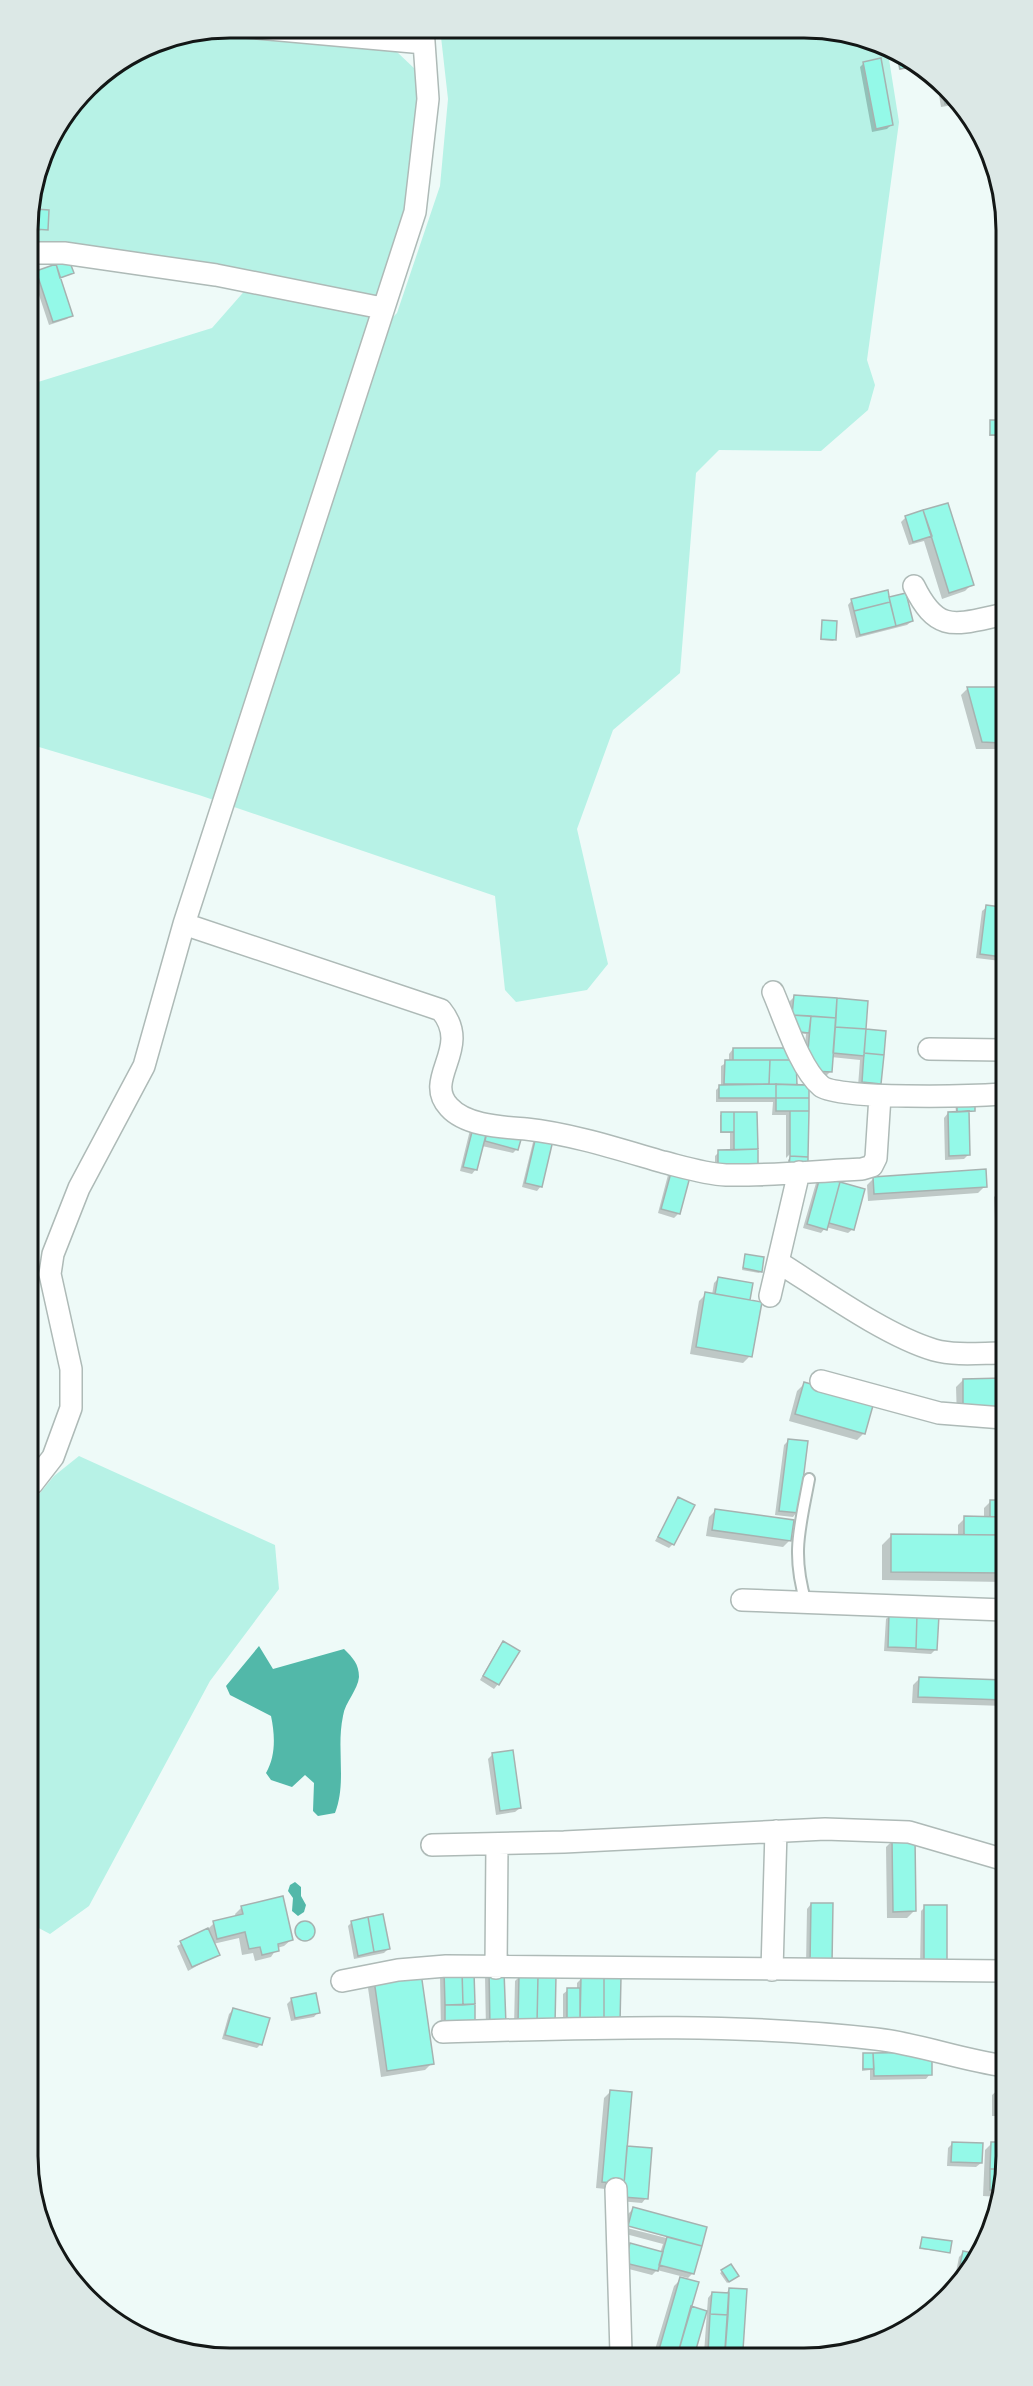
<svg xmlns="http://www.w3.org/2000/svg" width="1033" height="2386" font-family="Commissioner,sans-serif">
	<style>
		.green { fill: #b7f2e6 }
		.water { fill: #52b8a9 }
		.shadow { fill: #0003 }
		.building { fill: #94f9e8; stroke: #a6b2b0; stroke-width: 1.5 }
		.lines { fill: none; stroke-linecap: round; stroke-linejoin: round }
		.lane-casing { stroke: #aebab7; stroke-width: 14 }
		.street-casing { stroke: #aebab7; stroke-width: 24 }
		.lane { stroke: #fff; stroke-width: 10 }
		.street { stroke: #fff; stroke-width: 21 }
		.rim { fill: none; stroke: #131716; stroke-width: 3 }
	</style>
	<rect width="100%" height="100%" fill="#eefaf8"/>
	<path class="green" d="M 440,28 L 843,31 L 888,53 L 899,122 L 867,360 L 875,385 L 868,410 L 821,451 L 719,450 L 696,473 L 680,673 L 613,730 L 577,829 L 608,964 L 587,990 L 516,1002 L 505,990 L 495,896 L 199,795 L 29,744 L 28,382 L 38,382 L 212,328 L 248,287 L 389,321 L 397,313 L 440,186 L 448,99 Z
		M 197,33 L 236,33 L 397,52 L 416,70 L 421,99 L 408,211 L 379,297 L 28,248 L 27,216 L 48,139 L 96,77 L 152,42 Z
		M 79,1456 L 275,1545 L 279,1589 L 210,1681 L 89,1906 L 50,1934 L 33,1925 L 32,1503 L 54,1476 Z"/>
	<path class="water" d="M 259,1646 L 273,1669 L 344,1649 C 353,1658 359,1664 359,1677 C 358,1690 345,1702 343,1716 C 336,1749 347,1782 335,1813 L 318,1816 L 313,1811 L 314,1783 L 305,1775 L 292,1787 L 271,1780 L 266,1773 C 276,1756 275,1735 271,1716 L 230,1695 L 226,1686 Z
		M 295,1882 L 301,1887 L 301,1896 L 306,1905 L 304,1912 L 298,1916 L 292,1911 L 293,1898 L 288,1891 L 290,1885 Z"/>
	<path class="shadow" d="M 897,57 L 911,64 L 911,67 L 899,70 Z
		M 864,63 L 891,125 L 887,129 L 872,132 L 860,67 Z
		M 936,77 L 937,77 L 959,104 L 941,107 Z
		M 35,189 L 34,210 L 46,229 L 28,233 L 27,216 Z
		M 37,272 L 72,273 L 59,278 L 71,315 L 67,319 L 49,325 L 33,277 Z
		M 991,422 L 1000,422 L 1000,436 L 989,436 Z
		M 947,504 L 972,584 L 965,591 L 942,599 L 924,541 L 909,545 L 901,522 L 906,517 Z
		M 905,595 L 912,621 L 907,625 L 856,638 L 848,605 L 852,600 L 888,599 Z
		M 822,622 L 835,639 L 833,641 L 820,640 Z
		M 968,688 L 1001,688 L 1001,749 L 976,749 L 961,695 Z
		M 987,907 L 1001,908 L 1001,961 L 976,958 L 982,911 Z
		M 794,997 L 864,1031 L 880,1083 L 876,1087 L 858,1086 L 860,1060 L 831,1057 L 830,1072 L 826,1076 L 803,1067 L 806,1034 L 790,1032 L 790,1001 Z
		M 733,1049 L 795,1086 L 805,1168 L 788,1168 L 788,1160 L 796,1152 L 794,1150 L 786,1158 L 786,1115 L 772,1115 L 773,1102 L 716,1102 L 716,1090 L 721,1085 L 721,1066 L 729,1061 L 729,1054 Z
		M 955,1101 L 974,1110 L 967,1112 L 968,1155 L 964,1159 L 945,1160 L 944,1118 L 948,1113 L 956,1113 Z
		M 756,1113 L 756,1166 L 715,1171 L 715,1156 L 719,1152 L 730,1151 L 730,1133 L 720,1133 L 720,1115 Z
		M 475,1126 L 517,1149 L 513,1153 L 482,1146 L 476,1169 L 472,1174 L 460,1171 L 470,1130 Z
		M 538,1134 L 541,1186 L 537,1191 L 522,1187 L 534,1138 Z
		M 672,1170 L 679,1213 L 674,1218 L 658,1213 L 668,1175 Z
		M 820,1178 L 864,1190 L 853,1229 L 848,1233 L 826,1227 L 821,1233 L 803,1228 L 816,1183 Z
		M 874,1178 L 985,1186 L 978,1193 L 868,1201 L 867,1185 Z
		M 999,1192 L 1002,1192 L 1002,1218 L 995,1219 L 994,1197 Z
		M 746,1255 L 761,1271 L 759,1273 L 742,1270 Z
		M 718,1279 L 749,1299 L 750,1356 L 743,1363 L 690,1354 L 699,1301 L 706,1294 L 712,1295 L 714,1283 Z
		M 1003,1379 L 1003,1415 L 957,1418 L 956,1387 L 963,1380 Z
		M 804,1384 L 864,1433 L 857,1440 L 789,1421 L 797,1391 Z
		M 789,1440 L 797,1512 L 793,1517 L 775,1515 L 784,1445 Z
		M 679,1499 L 673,1544 L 669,1548 L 655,1541 Z
		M 991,1501 L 1003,1502 L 1004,1582 L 882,1580 L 882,1545 L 892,1535 L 958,1536 L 958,1525 L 965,1518 L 984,1518 L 984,1508 Z
		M 716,1510 L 790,1540 L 783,1547 L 706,1536 L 709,1517 Z
		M 890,1615 L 937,1616 L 936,1649 L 931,1654 L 884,1651 L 886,1619 Z
		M 499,1647 L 498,1684 L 494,1689 L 480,1680 Z
		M 1004,1662 L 1004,1706 L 912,1703 L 913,1685 L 920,1678 L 1003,1681 Z
		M 1004,1714 L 1004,1736 L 1001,1735 L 1002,1716 Z
		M 492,1755 L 520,1808 L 515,1812 L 496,1815 L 488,1759 Z
		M 893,1840 L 914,1911 L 907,1918 L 887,1918 L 886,1847 Z
		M 811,1904 L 830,1963 L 806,1967 L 807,1909 Z
		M 242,1907 L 291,1940 L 284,1946 L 277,1948 L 271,1957 L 255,1961 L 253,1953 L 242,1955 L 239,1938 L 213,1944 L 218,1954 L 188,1971 L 177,1946 L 207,1930 L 214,1923 L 236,1918 L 235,1914 Z
		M 925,1907 L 945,1964 L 920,1969 L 921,1911 Z
		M 352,1922 L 388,1949 L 384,1953 L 354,1959 L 348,1926 Z
		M295 1932a9 9 0 1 1 18 0a9 9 0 1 1-18 0Z
		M 472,1973 L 441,2030 L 440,1976 Z
		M 489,1973 L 504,2025 L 486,2029 L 485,1977 Z
		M 519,1977 L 555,1977 L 514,2028 L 515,1981 Z
		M 581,1979 L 619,2023 L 563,2027 L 563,1994 L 568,1990 L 577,1990 L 577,1983 Z
		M 374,1981 L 432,2063 L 425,2070 L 381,2077 L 368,1988 Z
		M 292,1999 L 318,2012 L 314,2017 L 291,2021 L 287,2004 Z
		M 233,2010 L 261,2044 L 257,2048 L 222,2039 L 229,2014 Z
		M 863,2055 L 930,2074 L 926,2079 L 870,2080 L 870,2070 L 862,2071 Z
		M 999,2089 L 1005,2089 L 1005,2116 L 992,2116 L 992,2095 Z
		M 611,2091 L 625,2148 L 646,2198 L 642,2203 L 619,2201 L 615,2190 L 596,2188 L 604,2098 Z
		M 1005,2126 L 1006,2170 L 1000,2197 L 983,2196 L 985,2150 L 992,2143 L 1000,2144 L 1001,2130 Z
		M 952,2144 L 981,2163 L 976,2167 L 947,2166 L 948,2148 Z
		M 633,2209 L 705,2228 L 693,2273 L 688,2278 L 657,2270 L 652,2275 L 621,2267 L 626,2249 L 630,2245 L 660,2253 L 663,2244 L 622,2233 L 623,2227 L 698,2246 L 698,2243 L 624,2224 L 626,2216 Z
		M 922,2238 L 949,2252 L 919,2249 Z
		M 963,2253 L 977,2255 L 965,2279 L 955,2277 L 959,2257 Z
		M 730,2266 L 735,2277 L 727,2283 L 720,2273 Z
		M 681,2279 L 690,2308 L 694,2353 L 654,2353 L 674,2286 Z
		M 730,2289 L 741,2350 L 739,2353 L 704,2353 L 708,2298 L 712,2293 L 725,2294 Z"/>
	<path class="building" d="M 881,58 L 893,125 L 876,129 L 863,62 Z
		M 898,58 L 913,65 L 913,67 L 900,69 Z
		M 941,82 L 957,101 L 945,104 Z
		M 37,182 L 35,212 L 29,212 Z
		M 35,209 L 49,210 L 48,230 L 34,229 Z
		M 29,212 L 35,212 L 34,229 L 28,229 Z
		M 69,260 L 74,273 L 60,278 L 56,264 Z
		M 56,264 L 73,316 L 53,322 L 36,271 Z
		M 990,420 L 1000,420 L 1000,435 L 990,435 Z
		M 948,503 L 974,585 L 949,593 L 923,510 Z
		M 923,510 L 932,536 L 913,542 L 905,516 Z
		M 888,590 L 890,602 L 854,611 L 851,599 Z
		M 906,593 L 913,621 L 896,626 L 889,597 Z
		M 890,602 L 896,626 L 860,635 L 854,611 Z
		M 822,620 L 837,621 L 836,640 L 821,639 Z
		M 967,687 L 1001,687 L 1001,743 L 982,742 Z
		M 986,905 L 1001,907 L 1002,957 L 980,954 Z
		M 794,995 L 837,998 L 836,1018 L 792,1015 Z
		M 837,998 L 868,1001 L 866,1029 L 835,1027 Z
		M 792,1015 L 811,1016 L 809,1033 L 791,1031 Z
		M 811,1016 L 836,1018 L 832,1072 L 811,1071 L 807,1062 Z
		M 835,1027 L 866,1029 L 864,1056 L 833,1053 Z
		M 866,1029 L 886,1031 L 884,1055 L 864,1053 Z
		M 733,1048 L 797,1048 L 796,1060 L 733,1060 Z
		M 864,1053 L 884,1055 L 881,1084 L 862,1082 Z
		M 725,1060 L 770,1060 L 769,1084 L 724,1084 Z
		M 770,1060 L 796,1060 L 797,1085 L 769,1084 Z
		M 776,1084 L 776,1098 L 719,1098 L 719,1085 Z
		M 776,1084 L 809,1085 L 809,1098 L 776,1098 Z
		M 975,1097 L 975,1111 L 957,1112 L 957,1098 Z
		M 776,1098 L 809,1098 L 809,1111 L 776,1111 Z
		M 790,1111 L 809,1111 L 808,1157 L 790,1156 Z
		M 969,1111 L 970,1155 L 949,1156 L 948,1112 Z
		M 721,1112 L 734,1112 L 734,1132 L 721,1132 Z
		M 734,1112 L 757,1112 L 758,1149 L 734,1150 Z
		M 474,1124 L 488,1127 L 477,1170 L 463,1167 Z
		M 488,1127 L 522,1136 L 518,1150 L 485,1141 Z
		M 537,1132 L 554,1136 L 542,1187 L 525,1183 Z
		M 758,1149 L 758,1167 L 718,1167 L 718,1150 Z
		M 790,1156 L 808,1157 L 808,1167 L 789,1167 Z
		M 672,1169 L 691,1173 L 680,1214 L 661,1209 Z
		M 986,1169 L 987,1187 L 874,1194 L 873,1177 Z
		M 820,1177 L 840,1182 L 827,1230 L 807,1224 Z
		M 840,1182 L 865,1189 L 854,1230 L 829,1223 Z
		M 998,1191 L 1002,1191 L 1002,1215 L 999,1215 Z
		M 745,1254 L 764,1257 L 762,1272 L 743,1268 Z
		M 718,1277 L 753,1283 L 750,1300 L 715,1294 Z
		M 705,1292 L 762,1302 L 752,1357 L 696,1347 Z
		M 1003,1378 L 1003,1411 L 963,1412 L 963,1379 Z
		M 804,1382 L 874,1402 L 865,1434 L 795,1414 Z
		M 788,1439 L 808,1441 L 799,1513 L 779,1511 Z
		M 678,1497 L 695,1505 L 674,1545 L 658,1537 Z
		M 990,1500 L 1003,1500 L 1003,1517 L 990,1517 Z
		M 715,1509 L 794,1520 L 791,1541 L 712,1530 Z
		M 964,1516 L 1003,1517 L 1003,1535 L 964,1535 Z
		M 891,1534 L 1003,1535 L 1004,1573 L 891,1572 Z
		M 889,1613 L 917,1614 L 916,1648 L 888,1647 Z
		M 917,1614 L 939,1615 L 937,1650 L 916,1649 Z
		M 503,1641 L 520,1651 L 499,1685 L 483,1676 Z
		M 919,1677 L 1004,1680 L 1004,1700 L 918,1697 Z
		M 513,1750 L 521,1808 L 500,1811 L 492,1753 Z
		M 915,1838 L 916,1911 L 893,1912 L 892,1839 Z
		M 283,1896 L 293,1940 L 278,1944 L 279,1951 L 262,1955 L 260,1947 L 249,1949 L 245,1932 L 217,1939 L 213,1921 L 243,1914 L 241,1906 Z
		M 811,1903 L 833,1903 L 832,1964 L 810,1964 Z
		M 924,1905 L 947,1905 L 947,1965 L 924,1965 Z
		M 383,1914 L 390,1949 L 374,1952 L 368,1917 Z
		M 368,1917 L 374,1952 L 358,1956 L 351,1921 Z
		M295 1931a10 10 0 1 1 20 0a10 10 0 1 1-20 0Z
		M 208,1928 L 220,1955 L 192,1967 L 180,1941 Z
		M 462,1969 L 463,2005 L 445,2005 L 444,1970 Z
		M 489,1971 L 504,1971 L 506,2025 L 490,2026 Z
		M 462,1972 L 474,1972 L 475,2004 L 463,2005 Z
		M 421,1973 L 434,2064 L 387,2071 L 374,1980 Z
		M 519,1975 L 538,1975 L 537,2024 L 518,2024 Z
		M 538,1975 L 556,1976 L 555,2025 L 537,2024 Z
		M 581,1977 L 604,1977 L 604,2023 L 580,2023 Z
		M 604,1977 L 621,1977 L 620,2023 L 604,2023 Z
		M 567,1988 L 580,1988 L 580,2023 L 567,2023 Z
		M 316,1993 L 320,2013 L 295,2018 L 291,1998 Z
		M 475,2004 L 475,2025 L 445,2027 L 445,2005 Z
		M 233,2008 L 270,2018 L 262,2045 L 225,2035 Z
		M 932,2052 L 932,2075 L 874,2076 L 873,2053 Z
		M 863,2053 L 873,2053 L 874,2069 L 863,2069 Z
		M 998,2087 L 1005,2087 L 1005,2110 L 998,2110 Z
		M 610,2090 L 632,2092 L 624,2184 L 602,2182 Z
		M 952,2142 L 983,2143 L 982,2163 L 951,2162 Z
		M 991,2142 L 1005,2142 L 1006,2169 L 990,2169 Z
		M 627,2146 L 652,2148 L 648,2199 L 623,2197 Z
		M 990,2169 L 1006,2169 L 1001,2190 L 990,2190 Z
		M 633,2207 L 707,2227 L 702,2246 L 628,2226 Z
		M 667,2237 L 702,2246 L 694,2274 L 659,2265 Z
		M 922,2237 L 952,2241 L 950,2253 L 920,2248 Z
		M 630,2243 L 663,2252 L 658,2271 L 625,2263 Z
		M 963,2251 L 978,2254 L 967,2275 L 958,2273 Z
		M 731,2264 L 739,2276 L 729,2282 L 721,2270 Z
		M 680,2277 L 699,2282 L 678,2353 L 658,2353 Z
		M 729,2288 L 747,2289 L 743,2350 L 725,2349 Z
		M 712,2292 L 729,2293 L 728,2315 L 710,2314 Z
		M 691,2306 L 707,2311 L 695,2353 L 678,2353 Z
		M 710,2314 L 728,2315 L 725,2353 L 708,2353 Z"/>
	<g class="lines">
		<defs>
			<path id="lane" d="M 806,1603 C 791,1553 800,1528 809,1479"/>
			<path id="street" d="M 247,27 L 424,43
				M 28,253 L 64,253 L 216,275 L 382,308
				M 914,586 C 937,633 954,625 1000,615
				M 184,924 L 441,1010 C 473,1049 422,1078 449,1107 C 466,1126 502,1127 526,1129 C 572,1134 618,1149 663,1162 C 683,1167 705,1174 726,1175 C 771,1176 817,1171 862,1169 L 872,1166 L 876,1158 L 880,1096
				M 773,992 C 784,1017 800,1069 821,1086 C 838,1100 973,1096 1002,1094
				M 929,1049 L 1002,1050
				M 778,1262 C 821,1289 886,1336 934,1350 C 956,1356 980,1353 1003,1353
				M 770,1296 L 799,1172
				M 821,1381 L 939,1413 L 1003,1418
				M 32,1484 L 53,1457 L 71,1408 L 71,1369 L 50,1274 L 53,1254 L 79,1188 L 144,1066 L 184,924 L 415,212 L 428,99 L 423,28
				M 742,1600 L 1004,1610
				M 432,1845 L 564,1842 L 825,1829 L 909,1832 L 1005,1860
				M 496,1968 L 497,1844
				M 772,1970 L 776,1831
				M 342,1981 L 398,1970 L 446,1966 L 1005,1971
				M 443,2032 C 587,2028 732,2022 876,2039 C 920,2044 961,2060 1005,2066
				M 616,2189 L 621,2353"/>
		</defs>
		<use href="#lane" class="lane-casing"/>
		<use href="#street" class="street-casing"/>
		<use href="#lane" class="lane"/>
		<use href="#street" class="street"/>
	</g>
	<path d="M0 0H1033V2386H0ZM230 38H804A192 192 0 0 1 996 230V2156A192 192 0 0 1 804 2348H230A192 192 0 0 1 38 2156V230A192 192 0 0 1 230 38Z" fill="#dce8e6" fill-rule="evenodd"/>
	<path class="rim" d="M230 38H804A192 192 0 0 1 996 230V2156A192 192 0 0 1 804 2348H230A192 192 0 0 1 38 2156V230A192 192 0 0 1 230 38Z"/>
</svg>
